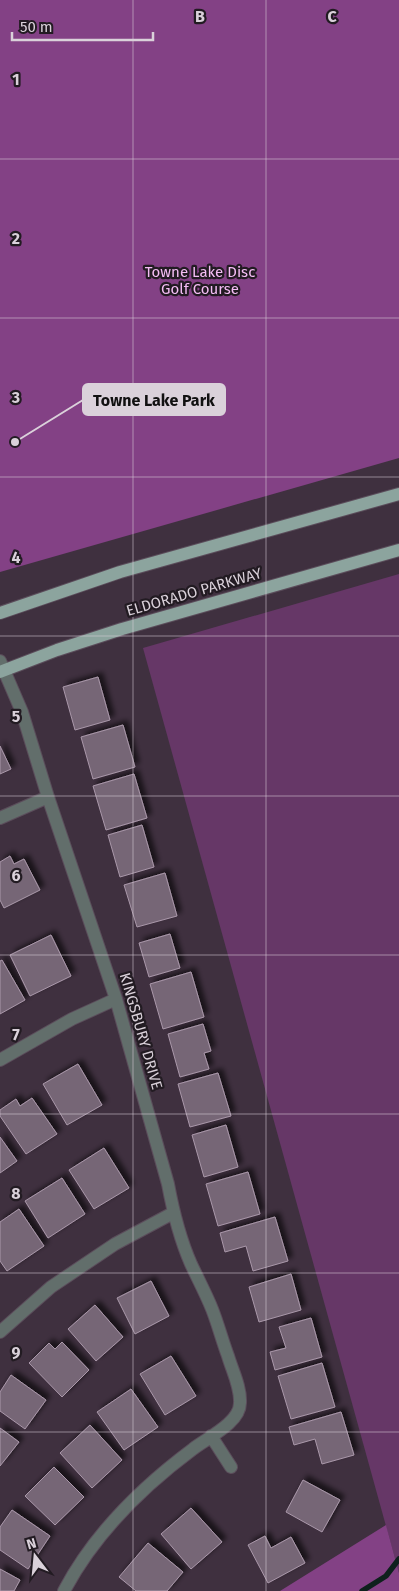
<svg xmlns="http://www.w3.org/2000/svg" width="399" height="1591" font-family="'Fira Sans',sans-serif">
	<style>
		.green { fill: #663767 }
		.forest { fill: #834185 }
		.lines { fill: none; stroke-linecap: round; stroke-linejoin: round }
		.stream { stroke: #0e211d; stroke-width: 5.5 }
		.building { fill: #766676; stroke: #aa98aa; filter: url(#shadow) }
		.minor-casing { stroke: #5b4d5b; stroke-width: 14 }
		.major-casing { stroke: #5b4d5b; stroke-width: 14 }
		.minor { stroke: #626e6b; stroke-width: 12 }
		.major { stroke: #8ca49e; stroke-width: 12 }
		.grid { fill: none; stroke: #dad1da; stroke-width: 1; stroke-opacity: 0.55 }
		.labels { text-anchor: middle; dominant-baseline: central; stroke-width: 4.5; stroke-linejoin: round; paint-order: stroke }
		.park-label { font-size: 15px; fill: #f5bdf5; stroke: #221b22 }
		.street-label { font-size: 15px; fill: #dad1da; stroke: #221b22 }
		.grid-label { font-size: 16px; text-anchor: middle; font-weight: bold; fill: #dad1da; stroke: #221b22; stroke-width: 4.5; stroke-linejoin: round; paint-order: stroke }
		.leader { fill: none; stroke: #dad1da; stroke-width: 2 }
		.callout-dot { fill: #dad1da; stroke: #221b22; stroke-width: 2 }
		.callout { fill: #dad1da; stroke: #dad1da; stroke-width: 2 }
		.callout-label { font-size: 16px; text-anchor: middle; font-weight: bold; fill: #111 }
	</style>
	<defs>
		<filter id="shadow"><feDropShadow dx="4.5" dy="-4.5" stdDeviation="2.5" flood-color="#0009"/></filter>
	</defs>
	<rect width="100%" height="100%" fill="#3f303f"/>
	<path class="green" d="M 399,574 L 399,1573 L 143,648 Z"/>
	<path class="forest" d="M 0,0 L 399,0 L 399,458 L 0,572 Z
		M 386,1525 L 399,1573 L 399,1591 L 280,1591 Z"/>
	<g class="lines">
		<path class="stream" d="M 362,1591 L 386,1576 L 399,1559"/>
	</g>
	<path class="building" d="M 98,677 L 110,720 L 75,730 L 63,687 Z
		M 123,725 L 135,767 L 93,779 L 81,737 Z
		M 0,746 L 11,769 L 0,774 Z
		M 134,774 L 147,818 L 106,830 L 93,786 Z
		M 142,825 L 154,867 L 120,877 L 108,835 Z
		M 10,856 L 14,864 L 24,859 L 40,890 L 4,908 L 0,900 L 0,862 Z
		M 165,873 L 177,916 L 137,927 L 124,885 Z
		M 170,934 L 180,968 L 149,977 L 139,943 Z
		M 51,935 L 71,976 L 30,996 L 10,955 Z
		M 2,960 L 25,1000 L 0,1014 L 0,961 Z
		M 191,972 L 204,1017 L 163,1029 L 150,984 Z
		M 203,1024 L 211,1051 L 204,1053 L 209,1069 L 180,1077 L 168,1034 Z
		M 78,1064 L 102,1105 L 67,1125 L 43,1084 Z
		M 218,1073 L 231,1116 L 190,1127 L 178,1084 Z
		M 32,1098 L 57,1134 L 26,1154 L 0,1116 L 0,1110 L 16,1099 L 20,1106 Z
		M 226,1125 L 238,1167 L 204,1177 L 192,1135 Z
		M 0,1137 L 17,1161 L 0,1173 Z
		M 104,1148 L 129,1188 L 94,1209 L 69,1170 Z
		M 248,1172 L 260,1214 L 218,1226 L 206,1184 Z
		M 62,1178 L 85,1214 L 48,1238 L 25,1201 Z
		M 19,1209 L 44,1246 L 7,1271 L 0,1261 L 0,1222 Z
		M 275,1217 L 288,1261 L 253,1271 L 246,1246 L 225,1252 L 220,1233 Z
		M 291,1274 L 301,1310 L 259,1322 L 249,1287 Z
		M 151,1281 L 169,1316 L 135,1334 L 117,1298 Z
		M 95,1305 L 123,1337 L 96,1361 L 68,1329 Z
		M 311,1318 L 322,1357 L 275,1370 L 270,1352 L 286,1348 L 279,1327 Z
		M 62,1342 L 89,1370 L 62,1397 L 29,1363 L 49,1343 L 55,1349 Z
		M 171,1356 L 196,1396 L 165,1415 L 140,1374 Z
		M 322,1363 L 335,1407 L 291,1419 L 278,1376 Z
		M 11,1375 L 46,1400 L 25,1429 L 0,1411 L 0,1392 Z
		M 131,1389 L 158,1427 L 124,1450 L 97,1412 Z
		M 341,1412 L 354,1455 L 322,1464 L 315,1439 L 294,1445 L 289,1427 Z
		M 90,1425 L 122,1460 L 92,1488 L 60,1453 Z
		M 0,1428 L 19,1442 L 0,1466 Z
		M 54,1467 L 84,1497 L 55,1525 L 25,1496 Z
		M 303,1480 L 340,1500 L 322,1532 L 286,1512 Z
		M 191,1508 L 222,1542 L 191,1569 L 161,1534 Z
		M 12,1510 L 50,1536 L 28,1569 L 0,1550 L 0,1527 Z
		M 265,1536 L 271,1548 L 291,1537 L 305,1563 L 268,1583 L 248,1545 Z
		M 148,1543 L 183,1572 L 167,1591 L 136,1591 L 119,1577 Z
		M 0,1569 L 20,1580 L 14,1591 L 0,1591 Z"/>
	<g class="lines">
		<defs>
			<path id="minor" d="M 0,661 L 22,712 L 48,797 L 116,999 L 168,1184 C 173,1211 180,1239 191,1264 C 198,1279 206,1294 212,1309 C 218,1324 222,1340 228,1356 C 232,1370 241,1387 240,1403 C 240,1423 207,1438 193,1449 C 142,1487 94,1534 64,1591
				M 0,818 L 48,797
				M 0,1060 L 72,1019 L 116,999
				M 0,1332 L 51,1287 L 115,1244 L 173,1213
				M 211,1436 L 231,1467"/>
			<path id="major" d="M 0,613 L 120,572 L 399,494
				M 0,672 L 57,650 L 122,629 L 399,550"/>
		</defs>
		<use href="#minor" class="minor-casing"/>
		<use href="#major" class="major-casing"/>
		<use href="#minor" class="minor"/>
		<use href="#major" class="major"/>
	</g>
	<path class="grid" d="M 133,0 L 133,1591M 266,0 L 266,1591M 0,159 L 399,159M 0,318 L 399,318M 0,477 L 399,477M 0,636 L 399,636M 0,796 L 399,796M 0,955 L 399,955M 0,1114 L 399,1114M 0,1273 L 399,1273M 0,1432 L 399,1432"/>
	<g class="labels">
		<g class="park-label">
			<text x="200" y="272">Towne Lake Disc<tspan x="200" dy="17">Golf Course</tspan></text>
		</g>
		<g class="street-label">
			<text transform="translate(194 592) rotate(-16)">ELDORADO PARKWAY</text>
			<text transform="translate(141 1031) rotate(74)">KINGSBURY DRIVE</text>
		</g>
	</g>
	<g class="grid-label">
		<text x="200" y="22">B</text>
		<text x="332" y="22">C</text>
		<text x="16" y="85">1</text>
		<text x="16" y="244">2</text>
		<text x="16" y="403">3</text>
		<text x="16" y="563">4</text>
		<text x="16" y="722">5</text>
		<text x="16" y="881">6</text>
		<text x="16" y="1040">7</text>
		<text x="16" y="1199">8</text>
		<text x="16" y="1358">9</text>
	</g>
	<path class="leader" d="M15 442L83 400"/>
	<circle class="callout-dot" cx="15" cy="442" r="5"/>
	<rect class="callout" x="83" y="384" width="142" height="31" rx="5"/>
	<g class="callout-label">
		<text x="154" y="406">Towne Lake Park</text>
	</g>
	<g transform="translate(35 1556) rotate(344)" stroke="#221b22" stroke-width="4" paint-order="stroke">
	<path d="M0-4L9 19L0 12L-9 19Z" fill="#dad1da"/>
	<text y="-8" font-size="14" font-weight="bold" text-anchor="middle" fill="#dad1da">N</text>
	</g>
	<path d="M12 32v8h141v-8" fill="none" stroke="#dad1da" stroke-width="2.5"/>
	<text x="20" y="32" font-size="15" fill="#dad1da" stroke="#221b22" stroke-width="4" paint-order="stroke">50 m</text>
</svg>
